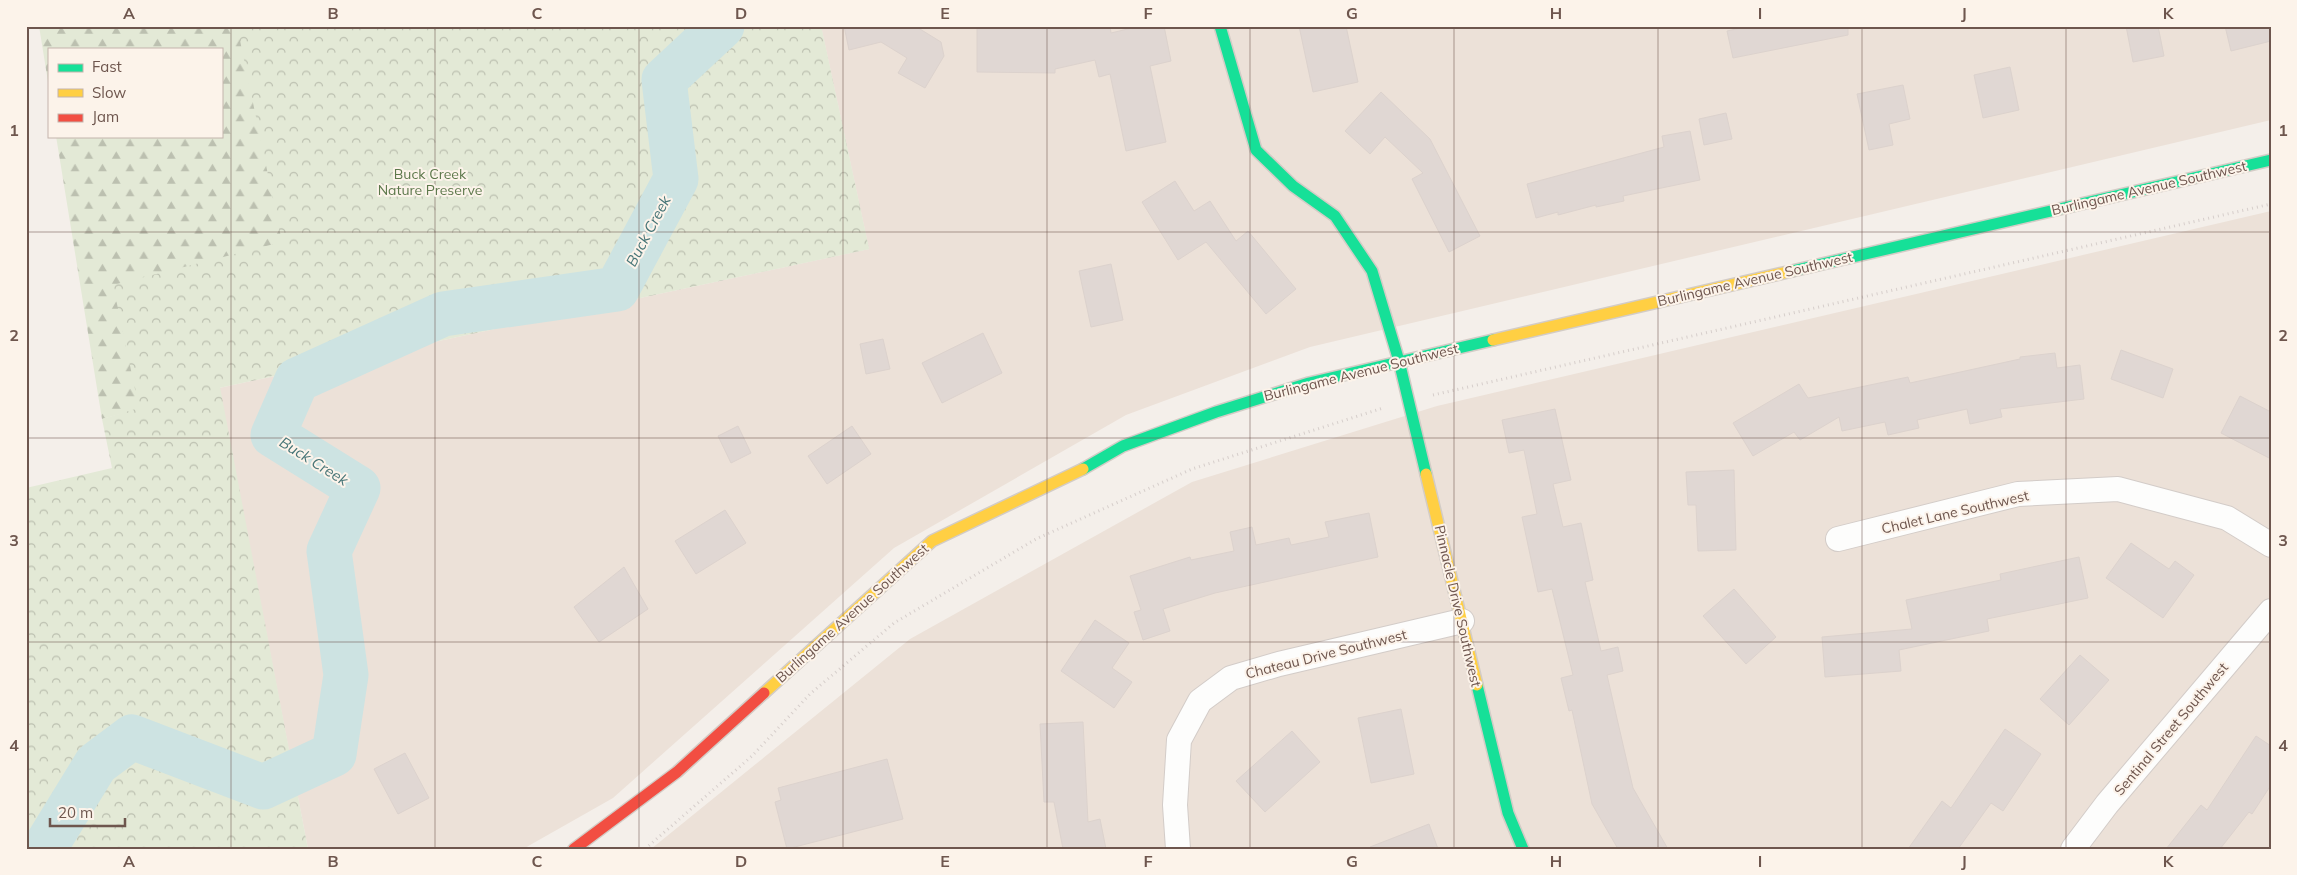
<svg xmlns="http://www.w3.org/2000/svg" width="2297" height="875" font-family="Mulish,sans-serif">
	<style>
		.residential { fill: #ece1d8 }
		.forest { fill: url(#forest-firs) }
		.park { fill: url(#park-crowns) }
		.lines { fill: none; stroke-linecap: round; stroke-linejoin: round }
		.river { stroke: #cde3e2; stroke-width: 45 }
		.building { fill: #e0d7d3; stroke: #dcd2cd }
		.street-casing { stroke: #d3ccc8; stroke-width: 26 }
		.fast-casing { stroke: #d3ccc6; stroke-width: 14 }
		.slow-casing { stroke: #d3ccc6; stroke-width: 14 }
		.jam-casing { stroke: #d3ccc6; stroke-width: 14 }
		.path { stroke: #d6cecb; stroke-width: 3; stroke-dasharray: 1 4; stroke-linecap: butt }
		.street { stroke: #fdfdfc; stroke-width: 24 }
		.fast { stroke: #16e098; stroke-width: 11 }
		.slow { stroke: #ffcf43; stroke-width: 11 }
		.jam { stroke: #f24e42; stroke-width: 11 }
		.grid { fill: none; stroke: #6e564e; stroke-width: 1; stroke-opacity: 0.55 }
		.labels { text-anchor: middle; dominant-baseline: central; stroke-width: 4; stroke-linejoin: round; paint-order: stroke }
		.park-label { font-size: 14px; fill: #5d784b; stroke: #fcf3ea }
		.street-label { font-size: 14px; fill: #6e564e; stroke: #fcf3ea }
		.water-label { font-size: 15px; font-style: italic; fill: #477577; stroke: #fcf3ea }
		.neatline { fill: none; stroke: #6e564e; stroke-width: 2 }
		.grid-label { font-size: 16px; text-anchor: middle; font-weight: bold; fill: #6e564e }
	</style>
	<defs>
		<pattern id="forest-firs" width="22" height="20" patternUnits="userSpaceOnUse" patternTransform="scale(1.25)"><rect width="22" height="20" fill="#e3e9d6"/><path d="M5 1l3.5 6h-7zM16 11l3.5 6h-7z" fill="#bcc0b0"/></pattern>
		<pattern id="park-crowns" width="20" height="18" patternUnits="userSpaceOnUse" patternTransform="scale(1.25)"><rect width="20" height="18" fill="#e3e9d6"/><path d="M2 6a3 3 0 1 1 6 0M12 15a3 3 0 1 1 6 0" fill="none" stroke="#bcc0b0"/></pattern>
	</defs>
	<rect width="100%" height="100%" fill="#f4efea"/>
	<path class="residential" d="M 821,26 L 2271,26 L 2271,120 L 1310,347 L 1126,415 L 894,548 L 613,798 L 523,849 L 308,849 L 219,388 L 869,249 Z
		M 2271,211 L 2271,849 L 651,849 L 910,639 L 1192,482 L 1437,406 Z"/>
	<path class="forest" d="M 39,26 L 821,26 L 869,249 L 219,388 L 102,419 L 56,136 L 221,136 L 221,49 L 49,49 L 49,88 Z"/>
	<path class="park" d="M 237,26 L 821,26 L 869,249 L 220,387 L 308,849 L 26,849 L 26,488 L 112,468 L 102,419 L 139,408 L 113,285 L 282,242 Z"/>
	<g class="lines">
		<path class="river" d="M 44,849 L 96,764 L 132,737 L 263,787 L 334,754 L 346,675 L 329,551 L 358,488 L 273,435 L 297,380 L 443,314 L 617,289 L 676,179 L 664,80 L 722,26"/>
	</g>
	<path class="building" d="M 844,26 L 915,26 L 941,42 L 944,56 L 925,88 L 898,73 L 907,58 L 881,42 L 849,50 Z
		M 1076,26 L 1110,26 L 1111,33 L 1140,26 L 1164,26 L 1171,61 L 1150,66 L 1166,142 L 1126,151 L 1110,74 L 1099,77 L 1095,60 L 1055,69 L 1055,73 L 977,72 L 977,28 L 1077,29 Z
		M 1299,26 L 1346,26 L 1358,82 L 1313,92 Z
		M 1749,26 L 1848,26 L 1848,35 L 1733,58 L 1727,31 Z
		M 2126,26 L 2158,26 L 2164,56 L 2133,62 Z
		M 2225,26 L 2271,26 L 2271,41 L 2231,51 Z
		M 2010,67 L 2019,110 L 1983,118 L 1974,75 Z
		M 1903,85 L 1910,119 L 1889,124 L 1893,145 L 1869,150 L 1857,94 Z
		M 1381,92 L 1430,139 L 1480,236 L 1449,252 L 1412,179 L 1423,173 L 1385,137 L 1370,154 L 1345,131 Z
		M 1726,113 L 1732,139 L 1704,145 L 1699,119 Z
		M 1690,131 L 1700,180 L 1623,196 L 1624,201 L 1596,207 L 1596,205 L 1558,215 L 1558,212 L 1536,218 L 1527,184 L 1664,147 L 1662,136 Z
		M 1175,181 L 1194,211 L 1210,201 L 1236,241 L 1248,231 L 1296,289 L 1266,314 L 1206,242 L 1178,260 L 1142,202 Z
		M 1111,264 L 1123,320 L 1091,327 L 1079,271 Z
		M 983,333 L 1002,373 L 942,403 L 922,363 Z
		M 883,339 L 890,369 L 866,374 L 860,344 Z
		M 2121,350 L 2173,369 L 2163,398 L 2111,379 Z
		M 2055,353 L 2057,368 L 2080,365 L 2084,399 L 2000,409 L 2002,417 L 1970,424 L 1967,409 L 1917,420 L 1919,428 L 1888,435 L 1885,422 L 1842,431 L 1839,417 L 1800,440 L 1794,432 L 1753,456 L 1733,423 L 1799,384 L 1808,398 L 1908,377 L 1910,383 L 2020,359 L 2020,357 Z
		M 2240,396 L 2271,412 L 2271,459 L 2221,433 Z
		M 1555,409 L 1571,480 L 1553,484 L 1563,527 L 1581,523 L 1593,580 L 1585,582 L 1601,651 L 1618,647 L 1623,671 L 1607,675 L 1633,788 L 1668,849 L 1618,849 L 1592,804 L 1572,710 L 1569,711 L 1561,678 L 1573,675 L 1552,589 L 1538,592 L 1522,517 L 1537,514 L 1524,450 L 1509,453 L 1502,420 Z
		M 738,426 L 751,453 L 731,463 L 718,436 Z
		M 852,426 L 871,454 L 827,484 L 808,456 Z
		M 1734,470 L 1736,550 L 1698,551 L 1696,505 L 1688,505 L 1686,472 Z
		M 725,510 L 746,543 L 696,574 L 675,541 Z
		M 1369,513 L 1378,557 L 1215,593 L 1163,609 L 1170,631 L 1143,640 L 1134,612 L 1141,610 L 1130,576 L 1190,557 L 1191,560 L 1234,551 L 1230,532 L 1252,527 L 1256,545 L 1289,538 L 1291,545 L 1329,537 L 1325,522 Z
		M 2131,543 L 2169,569 L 2175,561 L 2194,575 L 2163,618 L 2106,578 Z
		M 2079,557 L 2088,598 L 1987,619 L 1989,631 L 1899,650 L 1901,671 L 1825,677 L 1822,637 L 1912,629 L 1906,600 L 2001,580 L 2000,574 Z
		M 624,567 L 648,609 L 599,642 L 574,607 Z
		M 1734,589 L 1776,637 L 1746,664 L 1703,616 Z
		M 1095,620 L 1129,643 L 1112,668 L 1132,682 L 1114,708 L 1061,671 Z
		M 2080,655 L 2109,680 L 2069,725 L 2040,699 Z
		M 1401,709 L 1414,774 L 1371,783 L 1358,718 Z
		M 1083,722 L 1088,822 L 1100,819 L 1106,849 L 1063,849 L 1054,802 L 1044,802 L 1040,724 Z
		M 2005,729 L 2041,754 L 2003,811 L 1991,803 L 1958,849 L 1908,849 L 1942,801 L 1951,808 Z
		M 1292,731 L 1320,762 L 1265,812 L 1236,781 Z
		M 2256,736 L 2271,746 L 2271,785 L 2252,814 L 2249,812 L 2220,849 L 2166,849 L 2201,805 L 2207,810 Z
		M 405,753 L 429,798 L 398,814 L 374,769 Z
		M 887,759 L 903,819 L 787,849 L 775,802 L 781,800 L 778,788 Z
		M 1429,824 L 1438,849 L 1370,849 L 1370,847 Z"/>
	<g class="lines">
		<defs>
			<path id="street" d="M 1838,539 L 2018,494 L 2118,489 L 2227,518 L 2271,545
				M 1178,849 L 1175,805 L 1179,740 L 1200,701 L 1231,678 L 1279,664 L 1462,621
				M 2073,849 L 2107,804 L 2271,611"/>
			<path id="fast" d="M 1220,26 L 1256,150 L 1293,186 L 1335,216 L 1372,271 L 1399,361 L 1426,474
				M 1792,271 L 2271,160
				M 1083,469 L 1123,446 L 1216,412 L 1309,383 L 1493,340
				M 1477,685 L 1508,813 L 1523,849"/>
			<path id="slow" d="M 1493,340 L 1792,271
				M 1426,474 L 1477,685
				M 764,693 L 932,541 L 1083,469"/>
			<path id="jam" d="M 574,849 L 677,772 L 764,693"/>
		</defs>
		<use href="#street" class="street-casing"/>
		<use href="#fast" class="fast-casing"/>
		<use href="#slow" class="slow-casing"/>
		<use href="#jam" class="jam-casing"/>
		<path class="path" d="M 1433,395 L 2271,204
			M 645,849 L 752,756 L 810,694 L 894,623 L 1036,539 L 1192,469 L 1383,408"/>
		<use href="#street" class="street"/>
		<use href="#fast" class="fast"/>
		<use href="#slow" class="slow"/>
		<use href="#jam" class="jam"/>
	</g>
	<path class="grid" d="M 231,26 L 231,849M 435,26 L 435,849M 639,26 L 639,849M 843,26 L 843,849M 1047,26 L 1047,849M 1250,26 L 1250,849M 1454,26 L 1454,849M 1658,26 L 1658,849M 1862,26 L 1862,849M 2066,26 L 2066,849M 26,232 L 2271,232M 26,438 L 2271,438M 26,642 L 2271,642"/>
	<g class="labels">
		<g class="park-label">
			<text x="430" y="174">Buck Creek<tspan x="430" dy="16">Nature Preserve</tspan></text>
		</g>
		<g class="street-label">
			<text transform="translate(2149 188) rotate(-13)">Burlingame Avenue Southwest</text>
			<text transform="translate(1755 279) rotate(-13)">Burlingame Avenue Southwest</text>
			<text transform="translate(1361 372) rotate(-14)">Burlingame Avenue Southwest</text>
			<text transform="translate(1955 512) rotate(-13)">Chalet Lane Southwest</text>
			<text transform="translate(1458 606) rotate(77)">Pinnacle Drive Southwest</text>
			<text transform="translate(852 613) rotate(-42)">Burlingame Avenue Southwest</text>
			<text transform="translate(1326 654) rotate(-14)">Chateau Drive Southwest</text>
			<text transform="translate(2171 729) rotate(-50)">Sentinal Street Southwest</text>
		</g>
		<g class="water-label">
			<text transform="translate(648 231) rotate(-62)">Buck Creek</text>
			<text transform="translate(314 461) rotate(32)">Buck Creek</text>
		</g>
	</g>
	<rect width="2297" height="875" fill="none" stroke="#fcf3ea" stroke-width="55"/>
	<rect x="48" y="48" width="175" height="90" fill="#fcf3ea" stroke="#c3b4ac"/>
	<rect x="58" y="64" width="25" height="8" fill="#16e098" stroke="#c3b4ac"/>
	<text x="92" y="72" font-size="15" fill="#6e564e">Fast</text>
	<rect x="58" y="89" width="25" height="8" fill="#ffcf43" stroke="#c3b4ac"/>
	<text x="92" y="98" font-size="15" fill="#6e564e">Slow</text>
	<rect x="58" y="114" width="25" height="8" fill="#f24e42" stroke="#c3b4ac"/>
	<text x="92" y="122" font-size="15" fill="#6e564e">Jam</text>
	<path d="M50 818v8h75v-8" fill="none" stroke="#6e564e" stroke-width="2.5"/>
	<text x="58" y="818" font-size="15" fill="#6e564e" stroke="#fcf3ea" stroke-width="4" paint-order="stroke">20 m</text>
	<rect x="28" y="28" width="2242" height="820" class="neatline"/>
	<g class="grid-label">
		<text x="129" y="19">A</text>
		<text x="333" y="19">B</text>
		<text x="537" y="19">C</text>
		<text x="741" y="19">D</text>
		<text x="945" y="19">E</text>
		<text x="1148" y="19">F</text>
		<text x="1352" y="19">G</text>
		<text x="1556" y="19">H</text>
		<text x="1760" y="19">I</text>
		<text x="1964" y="19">J</text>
		<text x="2168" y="19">K</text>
		<text x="14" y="136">1</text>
		<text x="2283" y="136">1</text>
		<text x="14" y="341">2</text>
		<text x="2283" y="341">2</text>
		<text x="14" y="546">3</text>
		<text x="2283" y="546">3</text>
		<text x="14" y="751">4</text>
		<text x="2283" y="751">4</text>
		<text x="129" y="867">A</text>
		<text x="333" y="867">B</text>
		<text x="537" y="867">C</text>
		<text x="741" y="867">D</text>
		<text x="945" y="867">E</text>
		<text x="1148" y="867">F</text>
		<text x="1352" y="867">G</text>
		<text x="1556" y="867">H</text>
		<text x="1760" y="867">I</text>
		<text x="1964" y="867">J</text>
		<text x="2168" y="867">K</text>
	</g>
</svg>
